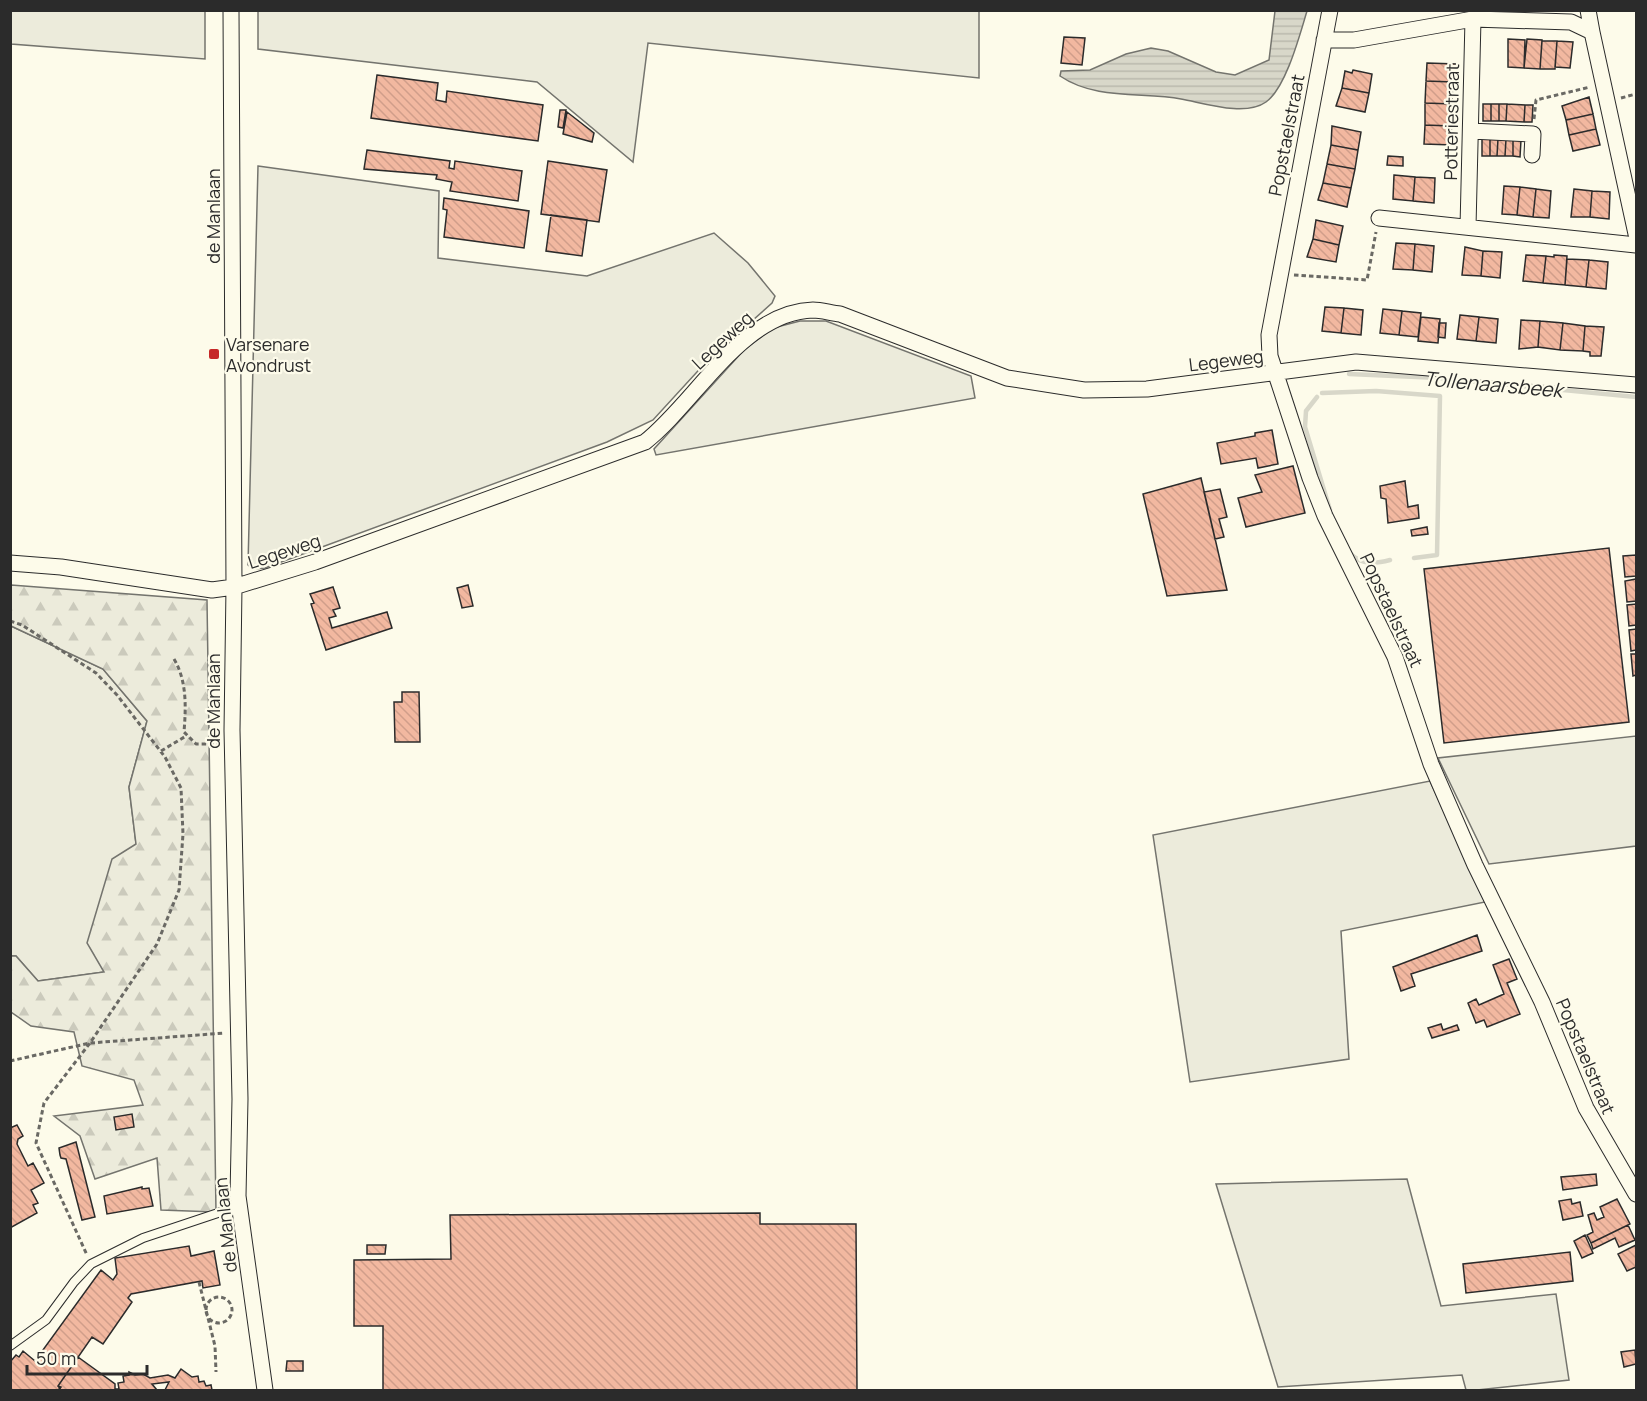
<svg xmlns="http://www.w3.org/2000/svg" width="1647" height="1401" font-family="Manrope,sans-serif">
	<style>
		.grass { fill: #ecebdb; stroke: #74746e; stroke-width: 1.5 }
		.forest { fill: url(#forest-firs); stroke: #74746e; stroke-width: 1.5 }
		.water { fill: url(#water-rules); stroke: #74746e; stroke-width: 1.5 }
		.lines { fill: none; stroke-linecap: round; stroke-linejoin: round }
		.stream { stroke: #d8d7c9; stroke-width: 4.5 }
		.building { fill: url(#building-back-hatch); stroke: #2b2b2b; stroke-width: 1.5 }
		.lane-casing { stroke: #2b2b2b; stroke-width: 10 }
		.street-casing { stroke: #2b2b2b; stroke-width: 17 }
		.path { stroke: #6a6964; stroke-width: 3; stroke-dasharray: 4.5 3; stroke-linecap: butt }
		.lane { stroke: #fdfbea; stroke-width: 8 }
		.street { stroke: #fdfbea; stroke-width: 15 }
		.poi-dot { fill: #c62828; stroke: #fdfbea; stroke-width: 2 }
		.labels { text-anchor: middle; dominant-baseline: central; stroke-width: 4.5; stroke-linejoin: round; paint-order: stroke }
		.street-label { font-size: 18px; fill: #2b2b2b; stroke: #fdfbea }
		.poi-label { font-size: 18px; fill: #2b2b2b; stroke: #fdfbea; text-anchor: start }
		.water-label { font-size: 20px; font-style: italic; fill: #2b2b2b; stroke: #fdfbea }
	</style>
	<defs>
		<pattern id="forest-firs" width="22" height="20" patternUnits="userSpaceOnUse" patternTransform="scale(1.5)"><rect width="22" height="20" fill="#ecebdb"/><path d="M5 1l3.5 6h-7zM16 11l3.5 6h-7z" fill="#cbcabc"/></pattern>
		<pattern id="water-rules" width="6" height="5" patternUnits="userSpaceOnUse" patternTransform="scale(1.5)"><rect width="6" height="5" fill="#d8d7c9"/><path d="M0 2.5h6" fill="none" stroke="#bab9ad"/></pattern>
		<pattern id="building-back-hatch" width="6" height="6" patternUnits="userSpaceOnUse" patternTransform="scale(1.5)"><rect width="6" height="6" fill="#f2b8a0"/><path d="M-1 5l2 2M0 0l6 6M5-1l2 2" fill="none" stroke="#d09e8a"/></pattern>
	</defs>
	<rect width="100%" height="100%" fill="#fdfbea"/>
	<path class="grass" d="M 10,11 L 205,11 L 205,59 L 11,44 Z
		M 258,11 L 979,11 L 979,78 L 648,43 L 633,162 L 537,82 L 258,49 Z
		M 258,166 L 439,191 L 438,258 L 587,276 L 714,233 L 748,263 L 775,296 L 772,303 L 707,361 L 653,420 L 607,442 L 265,568 L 253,569 L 248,565 Z
		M 800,321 L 826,321 L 971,376 L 975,398 L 656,455 L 654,449 L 744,350 L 773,328 Z
		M 11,626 L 103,669 L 147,721 L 129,787 L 136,844 L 104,972 L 38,981 L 16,956 L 11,956 Z
		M 1636,736 L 1636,846 L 1489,864 L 1438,758 Z
		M 1430,781 L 1485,902 L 1341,931 L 1349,1059 L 1190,1082 L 1153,835 Z
		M 1407,1179 L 1441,1306 L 1556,1294 L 1569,1380 L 1477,1390 L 1466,1390 L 1462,1375 L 1278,1387 L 1216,1184 Z"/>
	<path class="forest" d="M 11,585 L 207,600 L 216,1212 L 161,1210 L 157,1158 L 95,1179 L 80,1136 L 54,1116 L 143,1105 L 134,1080 L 82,1066 L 74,1032 L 31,1026 L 11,1012 L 11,956 L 16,956 L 38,981 L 104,972 L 87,943 L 112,859 L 136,844 L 129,787 L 147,721 L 103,669 L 11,626 Z"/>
	<path class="water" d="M 1275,11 L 1307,11 C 1300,34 1286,88 1266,102 C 1245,117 1204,103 1181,99 C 1142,92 1095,100 1060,76 L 1061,71 L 1090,70 L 1126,54 L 1151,48 L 1168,51 L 1216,72 L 1235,75 L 1269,60 Z"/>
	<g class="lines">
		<path class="stream" d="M 1349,374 L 1439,378 L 1636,397
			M 1322,393 L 1376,391 L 1440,396 L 1437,555 L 1414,558
			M 1317,397 L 1306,411 L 1305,427 L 1330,510
			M 1350,553 C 1361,565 1375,564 1390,560"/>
	</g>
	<path class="building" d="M 1064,37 L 1085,38 L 1082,65 L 1061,63 Z
		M 1508,39 L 1525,40 L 1524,68 L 1508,67 Z
		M 1527,39 L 1542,40 L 1540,69 L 1524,68 Z
		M 1542,41 L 1557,41 L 1555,69 L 1540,69 Z
		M 1557,41 L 1573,42 L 1570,68 L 1555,67 Z
		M 1427,63 L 1456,64 L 1453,82 L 1426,81 Z
		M 1353,70 L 1372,74 L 1369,93 L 1342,88 L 1345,71 L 1352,73 Z
		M 377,75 L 438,83 L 436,100 L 446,102 L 447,91 L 543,105 L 538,141 L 371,118 Z
		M 1426,81 L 1453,82 L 1452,104 L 1425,103 Z
		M 1342,88 L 1369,93 L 1365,112 L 1336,106 Z
		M 1589,97 L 1593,114 L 1566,120 L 1562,106 Z
		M 1425,103 L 1452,104 L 1451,126 L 1425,125 Z
		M 1483,104 L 1491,104 L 1491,121 L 1483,121 Z
		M 1491,104 L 1499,104 L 1499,121 L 1491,121 Z
		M 1499,104 L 1507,104 L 1506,121 L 1499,121 Z
		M 1507,104 L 1525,105 L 1524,122 L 1506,121 Z
		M 1525,105 L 1533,105 L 1532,122 L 1524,122 Z
		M 560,110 L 566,110 L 563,128 L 558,127 Z
		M 567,112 L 594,133 L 592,142 L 563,134 Z
		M 1593,114 L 1596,129 L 1569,135 L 1566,120 Z
		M 1425,125 L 1451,126 L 1453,145 L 1424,144 Z
		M 1332,126 L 1361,132 L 1358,150 L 1331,145 Z
		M 1596,129 L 1600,145 L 1573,151 L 1569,135 Z
		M 1482,138 L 1490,139 L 1490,156 L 1482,156 Z
		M 1490,139 L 1498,139 L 1497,156 L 1490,156 Z
		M 1498,139 L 1506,139 L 1505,156 L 1497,156 Z
		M 1506,139 L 1513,140 L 1513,156 L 1505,156 Z
		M 1513,140 L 1521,140 L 1520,157 L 1513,156 Z
		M 1331,145 L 1358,150 L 1355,169 L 1327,164 Z
		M 367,150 L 450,161 L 449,168 L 454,169 L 455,161 L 522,171 L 518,201 L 450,191 L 452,182 L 436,179 L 437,175 L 364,169 Z
		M 1388,156 L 1403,157 L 1403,166 L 1387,165 Z
		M 548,161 L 607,170 L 599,222 L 541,214 Z
		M 1327,164 L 1355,169 L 1351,188 L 1323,183 Z
		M 1394,175 L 1415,177 L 1413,201 L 1393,199 Z
		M 1415,177 L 1435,178 L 1434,203 L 1413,201 Z
		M 1323,183 L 1351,188 L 1347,207 L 1318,200 Z
		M 1504,186 L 1520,187 L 1517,215 L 1502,214 Z
		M 1520,187 L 1536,189 L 1533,217 L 1517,215 Z
		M 1536,189 L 1551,191 L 1549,218 L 1533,217 Z
		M 1574,189 L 1592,191 L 1590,217 L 1571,217 Z
		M 1592,191 L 1610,192 L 1609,219 L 1590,217 Z
		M 444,198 L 529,211 L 524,248 L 444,237 L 447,210 L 443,209 Z
		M 551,215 L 587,220 L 582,256 L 546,251 Z
		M 1316,220 L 1343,226 L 1339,245 L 1313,239 Z
		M 1313,239 L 1339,245 L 1336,262 L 1307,257 Z
		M 1396,243 L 1415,244 L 1413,270 L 1393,269 Z
		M 1415,244 L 1434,246 L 1432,272 L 1413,270 Z
		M 1465,247 L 1483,251 L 1481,276 L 1462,275 Z
		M 1483,251 L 1502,252 L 1500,278 L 1481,276 Z
		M 1526,255 L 1546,256 L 1543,283 L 1523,281 Z
		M 1554,255 L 1567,256 L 1565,285 L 1543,283 L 1546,256 L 1554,257 Z
		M 1567,259 L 1589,260 L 1586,287 L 1565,285 Z
		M 1589,260 L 1608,262 L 1606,289 L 1586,287 Z
		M 1325,307 L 1344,308 L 1341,333 L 1322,331 Z
		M 1344,308 L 1363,310 L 1361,335 L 1341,333 Z
		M 1383,309 L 1402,311 L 1399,335 L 1380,333 Z
		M 1402,311 L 1421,313 L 1418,337 L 1399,335 Z
		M 1460,315 L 1479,317 L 1476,341 L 1457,339 Z
		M 1421,317 L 1440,319 L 1438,343 L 1418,341 Z
		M 1479,317 L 1498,319 L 1496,343 L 1476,341 Z
		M 1521,320 L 1540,321 L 1538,347 L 1519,349 Z
		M 1540,321 L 1563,323 L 1560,350 L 1538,347 Z
		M 1439,323 L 1446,323 L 1445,338 L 1438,337 Z
		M 1563,323 L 1585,326 L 1583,351 L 1560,350 Z
		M 1585,326 L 1604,327 L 1601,356 L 1590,356 L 1590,352 L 1583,351 Z
		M 1272,430 L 1278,464 L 1258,468 L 1256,458 L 1221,464 L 1217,443 L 1255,436 L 1255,433 Z
		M 1293,466 L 1305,513 L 1246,527 L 1238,498 L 1262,492 L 1255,475 Z
		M 1201,478 L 1227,590 L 1167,596 L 1143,494 Z
		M 1405,481 L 1408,507 L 1418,505 L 1419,518 L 1388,523 L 1386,499 L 1381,498 L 1380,486 Z
		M 1220,489 L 1227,517 L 1219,519 L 1224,537 L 1215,539 L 1204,492 Z
		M 1427,527 L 1428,534 L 1412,536 L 1411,530 Z
		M 1609,548 L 1629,722 L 1444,743 L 1424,569 Z
		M 1636,555 L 1636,576 L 1625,577 L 1623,556 Z
		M 1636,579 L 1636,601 L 1627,602 L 1625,581 Z
		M 468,585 L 473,606 L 462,608 L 457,588 Z
		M 333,587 L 340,608 L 333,610 L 336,616 L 329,618 L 332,628 L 387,612 L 392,628 L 326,650 L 311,604 L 314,603 L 310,594 Z
		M 1636,604 L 1636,625 L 1629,626 L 1627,605 Z
		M 1636,629 L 1636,650 L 1631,651 L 1629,630 Z
		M 1631,654 L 1636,654 L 1636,675 L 1633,676 Z
		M 402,692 L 419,692 L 420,742 L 395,742 L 394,702 L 402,702 Z
		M 1477,935 L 1482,951 L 1411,974 L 1415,986 L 1401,991 L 1393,967 Z
		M 1509,959 L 1517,979 L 1507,983 L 1520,1014 L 1487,1027 L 1484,1020 L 1476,1023 L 1468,1003 L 1476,999 L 1479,1005 L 1504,994 L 1493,965 Z
		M 1441,1024 L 1443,1030 L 1457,1025 L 1459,1030 L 1432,1038 L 1428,1028 Z
		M 132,1114 L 134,1127 L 116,1130 L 114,1117 Z
		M 17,1125 L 23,1136 L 18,1139 L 17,1144 L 28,1166 L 33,1163 L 44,1183 L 31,1190 L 38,1203 L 33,1205 L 37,1213 L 10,1228 L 10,1128 Z
		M 76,1142 L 95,1217 L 82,1220 L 66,1159 L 61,1158 L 60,1155 L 59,1148 Z
		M 1596,1174 L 1597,1185 L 1563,1190 L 1561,1177 Z
		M 142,1187 L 142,1189 L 149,1188 L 153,1206 L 107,1214 L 104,1196 Z
		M 1571,1199 L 1572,1204 L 1580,1202 L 1583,1216 L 1563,1220 L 1559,1201 Z
		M 1617,1199 L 1630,1224 L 1591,1243 L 1587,1235 L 1593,1232 L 1588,1215 L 1594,1213 L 1597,1220 L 1604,1217 L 1600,1207 Z
		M 760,1213 L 760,1224 L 856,1224 L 857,1390 L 383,1390 L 383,1326 L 354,1326 L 354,1260 L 451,1259 L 450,1215 Z
		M 1628,1225 L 1635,1240 L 1619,1247 L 1615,1238 L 1593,1249 L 1591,1243 Z
		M 1585,1235 L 1593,1253 L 1582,1258 L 1574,1241 Z
		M 367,1245 L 386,1245 L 385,1254 L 367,1254 Z
		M 1636,1245 L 1636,1267 L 1627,1271 L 1618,1254 Z
		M 189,1246 L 191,1256 L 214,1251 L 220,1285 L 203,1288 L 202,1281 L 131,1294 L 128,1298 L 132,1302 L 103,1344 L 92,1337 L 58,1386 L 61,1387 L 58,1390 L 10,1390 L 10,1362 L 16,1355 L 19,1357 L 23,1351 L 35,1361 L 101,1270 L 113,1280 L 117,1274 L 115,1258 Z
		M 1570,1252 L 1573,1281 L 1466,1293 L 1463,1264 Z
		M 1635,1350 L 1636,1364 L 1624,1367 L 1621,1352 Z
		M 78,1357 L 115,1384 L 115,1389 L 119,1389 L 118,1383 L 124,1382 L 123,1376 L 129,1375 L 129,1372 L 135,1375 L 143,1374 L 150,1378 L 168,1375 L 175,1378 L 181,1369 L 192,1377 L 198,1376 L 199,1382 L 204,1381 L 206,1386 L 211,1385 L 212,1390 L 165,1390 L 169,1382 L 152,1384 L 157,1390 L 61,1390 L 58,1386 Z
		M 287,1361 L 303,1361 L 303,1371 L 286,1371 Z"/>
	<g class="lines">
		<defs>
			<path id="lane" d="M 10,1346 L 46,1320 L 74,1282 L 91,1264 L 143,1238 L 239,1206"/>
			<path id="street" d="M 231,10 L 234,587 L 232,730 L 240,1099 L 238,1196 L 265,1390
				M 1330,10 L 1269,335 L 1270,356 L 1310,478 L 1325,516 L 1395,657 L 1431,764 L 1475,865 L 1542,1002 L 1586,1108 L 1636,1194
				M 1588,10 L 1592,32
				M 1324,40 L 1354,40 L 1473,19 L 1571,22 L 1592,32 L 1636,234
				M 1471,131 L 1533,134 L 1532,155
				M 1379,218 L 1636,245
				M 1468,227 L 1473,19
				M 10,563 L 61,567 L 212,590 L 234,587 L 315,562 L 645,442 C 696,402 742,312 813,310 C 821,310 831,313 840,314 L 1007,378 L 1084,390 L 1147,389 L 1356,362 L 1636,385"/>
		</defs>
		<use href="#lane" class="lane-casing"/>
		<use href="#street" class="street-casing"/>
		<path class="path" d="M 1621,98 L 1636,94
			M 1534,119 L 1536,100 L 1590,87
			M 1294,275 L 1367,280 L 1376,232
			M 10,621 L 22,625 L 96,673 L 117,695 L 165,757 L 181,788 L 183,834 L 179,890 L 157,944 L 90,1043 L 44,1103 L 36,1143 L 87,1255
			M 174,659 C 187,681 186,707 184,732 L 196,744 L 218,744
			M 161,751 L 186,736
			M 10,1061 L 90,1043 L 225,1033
			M 199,1282 L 215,1346 L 216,1372
			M206 1310a13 13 0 1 1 26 0a13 13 0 1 1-26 0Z"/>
		<use href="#lane" class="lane"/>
		<use href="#street" class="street"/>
	</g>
	<rect class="poi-dot" x="208" y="348" width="12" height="12" rx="3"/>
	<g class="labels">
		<g class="street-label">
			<text transform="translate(1451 122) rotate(-89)">Potteriestraat</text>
			<text transform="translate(1286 135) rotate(-79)">Popstaelstraat</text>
			<text transform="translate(213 216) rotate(-90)">de Manlaan</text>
			<text transform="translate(722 340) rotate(-43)">Legeweg</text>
			<text transform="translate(1226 360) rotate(-7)">Legeweg</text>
			<text transform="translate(284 551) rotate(-18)">Legeweg</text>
			<text transform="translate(1392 610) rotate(65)">Popstaelstraat</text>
			<text transform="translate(213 701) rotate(-90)">de Manlaan</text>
			<text transform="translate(1586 1056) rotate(67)">Popstaelstraat</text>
			<text transform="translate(225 1225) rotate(-96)">de Manlaan</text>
		</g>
		<g class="poi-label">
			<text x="226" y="344">Varsenare<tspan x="226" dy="21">Avondrust</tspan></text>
		</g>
		<g class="water-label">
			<text transform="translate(1493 384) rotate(5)">Tollenaarsbeek</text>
		</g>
	</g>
	<rect width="1647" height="1401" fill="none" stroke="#2b2b2b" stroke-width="24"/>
	<path d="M27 1365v9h120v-9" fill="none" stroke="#2b2b2b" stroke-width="3"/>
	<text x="36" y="1365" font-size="18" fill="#2b2b2b" stroke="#fdfbea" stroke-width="4.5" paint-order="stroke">50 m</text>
</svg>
